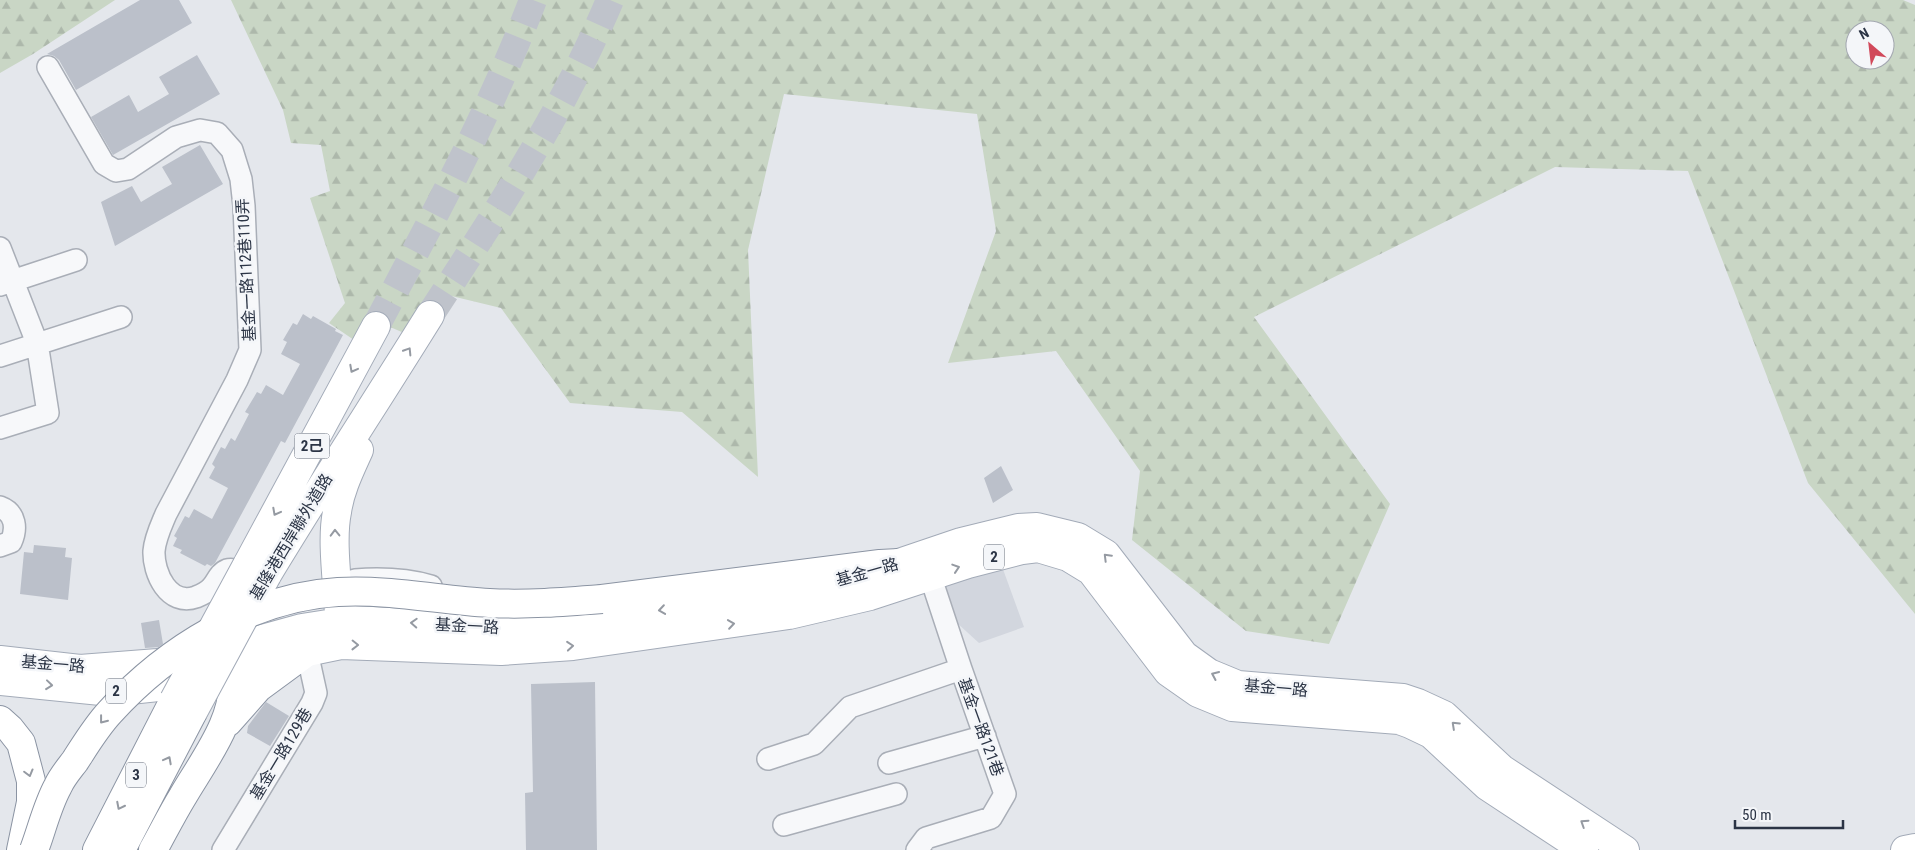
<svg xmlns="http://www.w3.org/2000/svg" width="1915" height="850" font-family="'Roboto Condensed','Noto Sans TC',sans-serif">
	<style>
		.built { fill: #d2d6de }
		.forest { fill: url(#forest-firs); fill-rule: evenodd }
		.building { fill: #bbc0ca }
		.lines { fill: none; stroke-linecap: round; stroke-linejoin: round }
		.major-tunnel { stroke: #bfc3cb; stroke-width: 28; stroke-dasharray: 28 14; stroke-linecap: butt }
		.minor-casing { stroke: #a9aeb7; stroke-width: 24 }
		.major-casing { stroke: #a3abb8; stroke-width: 30 }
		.highway-casing { stroke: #8b94a3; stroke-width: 30 }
		.minor { stroke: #f7f8fa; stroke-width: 21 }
		.major { stroke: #fff; stroke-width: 28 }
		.highway { stroke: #fff; stroke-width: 28 }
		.major-bridge-casing { stroke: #a3abb8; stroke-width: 30; stroke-linecap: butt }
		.highway-bridge-casing { stroke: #8b94a3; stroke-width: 30; stroke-linecap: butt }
		.major-bridge { stroke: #fff; stroke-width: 28 }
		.highway-bridge { stroke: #fff; stroke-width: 28 }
		.oneway { stroke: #959aa2 }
		.labels { text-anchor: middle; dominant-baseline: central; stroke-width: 5; stroke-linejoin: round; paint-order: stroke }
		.shield { fill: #f4f6f9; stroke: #676e7b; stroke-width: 1 }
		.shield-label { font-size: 15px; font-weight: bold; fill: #2b3445 }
		.street-label { font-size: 16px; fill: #2b3445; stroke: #f4f6f9 }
	</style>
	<defs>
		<pattern id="forest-firs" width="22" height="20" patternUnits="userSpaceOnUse" patternTransform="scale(1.25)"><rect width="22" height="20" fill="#c9d6c5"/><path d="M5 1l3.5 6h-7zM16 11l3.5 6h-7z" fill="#adb8ab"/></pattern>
	</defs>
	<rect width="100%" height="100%" fill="#e4e7ec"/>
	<path class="built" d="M 1000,561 L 1024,627 L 979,643 L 956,622 L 943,578 Z"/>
	<path class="forest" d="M 0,0 L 115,0 L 33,54 L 0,73 Z
		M 231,0 L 1903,0 L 1915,5 L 1915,614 L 1808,483 L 1688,171 L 1555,167 L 1254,317 L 1390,504 L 1329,644 L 1246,631 L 1132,540 L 1140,471 L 1056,351 L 948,363 L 996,231 L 977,114 L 784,94 L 748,250 L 758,477 L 682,412 L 570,403 L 501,308 L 439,293 L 404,333 L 367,317 L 354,340 L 329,323 L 345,303 L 310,198 L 330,191 L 321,145 L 291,143 L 283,110 ZM 1855,30 L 1885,30 L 1885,60 L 1855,60 Z"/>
	<path class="building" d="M 140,0 L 179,0 L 192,23 L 76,90 L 59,60 L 54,56 L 47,54 Z
		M 197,55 L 220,94 L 113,155 L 91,117 L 129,95 L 138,112 L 169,94 L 159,77 Z
		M 200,145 L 223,184 L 115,246 L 101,202 L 132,186 L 141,202 L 156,193 L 172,184 L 162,167 Z
		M 303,314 L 311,319 L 313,316 L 336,329 L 335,331 L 343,335 L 285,443 L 281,441 L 215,563 L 211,566 L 207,564 L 205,566 L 180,553 L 182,550 L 173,546 L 177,538 L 174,536 L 185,516 L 189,518 L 194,509 L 212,519 L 228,488 L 209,478 L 215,467 L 212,464 L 221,447 L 225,449 L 231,438 L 235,441 L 249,414 L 245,412 L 257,392 L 261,394 L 266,385 L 283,395 L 300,364 L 281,354 L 287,342 L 283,340 L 293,323 L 297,325 Z
		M 1001,466 L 1013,490 L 993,503 L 984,478 Z
		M 34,545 L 66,548 L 65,557 L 72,558 L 68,600 L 20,594 L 24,552 L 33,553 Z
		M 159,620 L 163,644 L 159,647 L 145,648 L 141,623 Z
		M 595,682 L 597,850 L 526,850 L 525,793 L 533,792 L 531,684 Z
		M 266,702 L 289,716 L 270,746 L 247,733 L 248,726 Z"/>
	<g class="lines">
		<path class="major-tunnel" d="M 430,315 C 496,214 563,112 610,0
			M 376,326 C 432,220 490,113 533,0"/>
		<defs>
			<path id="minor" d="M 48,67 L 104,164 L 116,171 L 128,169 L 176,137 L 200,130 L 217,133 L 232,150 L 241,179 L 244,206 L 250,350 L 237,380 L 166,514 C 161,526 155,538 154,551 C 153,573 169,607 196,597 C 201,595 208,592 212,587 C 217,582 219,573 227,570 C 236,567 247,576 255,580
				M 0,248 L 37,343 L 48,413 L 0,428
				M 0,285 L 76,260
				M 0,356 L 121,317
				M 0,507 C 16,513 17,529 11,542 L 0,546
				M 355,580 C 380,578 406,579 431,586
				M 768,759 L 814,744 L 850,707 L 961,669
				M 889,763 L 985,736
				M 784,825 L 896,794
				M 223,850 L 312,703 L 316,693 L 307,652
				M 917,850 L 926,838 L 991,818 L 1005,794 L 961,669 L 926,563"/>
			<path id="major" d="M 247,565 L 376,326
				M 267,575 C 320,487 376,402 430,315
				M 339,616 C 338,585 331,541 337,512 C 340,490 350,470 359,450
				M 0,660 L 80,669 L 158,663 L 218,651 L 302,628 L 353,620 L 500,628 L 571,623 L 785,593 L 899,563 L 961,542 L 1018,528 L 1037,527 L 1078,537 L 1106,554 L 1184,655 L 1209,673 L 1238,685 L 1403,698 L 1418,703 L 1444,715 L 1502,769 L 1625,850
				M 0,681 L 111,692 L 177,685 L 231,674 L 307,652 L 341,645 L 501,651 L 573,646 L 789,615 L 870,596 L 968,564 L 1022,550 L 1038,548 L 1068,557 L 1091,571 L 1168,672 L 1198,693 L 1232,707 L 1399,720 L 1410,724 L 1431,734 L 1487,786 L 1584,850
				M 1905,850 L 1915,848"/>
			<path id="highway" d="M 602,599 L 880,564 L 899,563
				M 0,720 L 10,729 L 21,743 L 31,781 L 31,802 L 21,850
				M 228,722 L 258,688 L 307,652
				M 97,850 L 174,700
				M 121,850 L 193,712
				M 153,850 C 163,832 172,814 183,796 C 202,763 241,713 231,674"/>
		</defs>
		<use href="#minor" class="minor-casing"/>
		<use href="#major" class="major-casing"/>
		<use href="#highway" class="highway-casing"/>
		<use href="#minor" class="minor"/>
		<use href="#major" class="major"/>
		<use href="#highway" class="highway"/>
		<defs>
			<path id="major-bridge" d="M 174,700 L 247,565
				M 193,712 L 267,575"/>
			<path id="highway-bridge" d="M 34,850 C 42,829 47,806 58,786 C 62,777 69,769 75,761 C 86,744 96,727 110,712 C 167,649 252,597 338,592 C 388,589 439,600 489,603 C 526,605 564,602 602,599"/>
		</defs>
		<use href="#major-bridge" class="major-bridge-casing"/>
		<use href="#highway-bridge" class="highway-bridge-casing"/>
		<use href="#major-bridge" class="major-bridge"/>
		<use href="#highway-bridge" class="highway-bridge"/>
	</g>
	<defs><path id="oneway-chevron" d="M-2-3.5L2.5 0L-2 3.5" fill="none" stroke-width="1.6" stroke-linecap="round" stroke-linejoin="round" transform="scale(1.25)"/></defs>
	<g class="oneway">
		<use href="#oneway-chevron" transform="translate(408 351) rotate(-58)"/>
		<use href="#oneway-chevron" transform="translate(353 369) rotate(118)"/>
		<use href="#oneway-chevron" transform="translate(276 512) rotate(118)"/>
		<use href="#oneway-chevron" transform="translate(335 533) rotate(-91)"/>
		<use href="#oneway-chevron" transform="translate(1107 557) rotate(-135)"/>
		<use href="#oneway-chevron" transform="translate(956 568) rotate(-18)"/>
		<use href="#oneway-chevron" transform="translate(662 610) rotate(172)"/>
		<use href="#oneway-chevron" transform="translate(414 623) rotate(-177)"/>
		<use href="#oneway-chevron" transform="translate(731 624) rotate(-8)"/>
		<use href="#oneway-chevron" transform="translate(355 645) rotate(1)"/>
		<use href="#oneway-chevron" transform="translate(570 646) rotate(-5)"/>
		<use href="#oneway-chevron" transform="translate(1215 675) rotate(-156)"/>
		<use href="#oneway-chevron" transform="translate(49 685) rotate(6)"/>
		<use href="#oneway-chevron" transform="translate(103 720) rotate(128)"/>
		<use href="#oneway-chevron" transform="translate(1455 725) rotate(-137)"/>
		<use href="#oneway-chevron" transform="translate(168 760) rotate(-62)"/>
		<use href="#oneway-chevron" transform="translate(29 773) rotate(75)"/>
		<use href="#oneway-chevron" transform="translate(120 806) rotate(117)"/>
		<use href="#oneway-chevron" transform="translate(1584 823) rotate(-147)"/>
	</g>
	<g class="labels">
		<g class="shield">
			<rect x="294.5" y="433.5" width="35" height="25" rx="4"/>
			<rect x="984" y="544.5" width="20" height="25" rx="4"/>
			<rect x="106" y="678.5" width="20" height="25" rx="4"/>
			<rect x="126" y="762.5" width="20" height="25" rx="4"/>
		</g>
		<g class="shield-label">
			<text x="312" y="446">2己</text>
			<text x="994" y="557">2</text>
			<text x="116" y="691">2</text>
			<text x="136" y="775">3</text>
		</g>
		<g class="street-label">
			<text transform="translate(246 270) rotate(-93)">基金一路112巷110弄</text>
			<text transform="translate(291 537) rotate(-59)">基隆港西岸聯外道路</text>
			<text transform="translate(867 572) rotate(-16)">基金一路</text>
			<text transform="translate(467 626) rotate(3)">基金一路</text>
			<text transform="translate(53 664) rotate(5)">基金一路</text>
			<text transform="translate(1276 688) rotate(5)">基金一路</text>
			<text transform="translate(981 727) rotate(70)">基金一路121巷</text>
			<text transform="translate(281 754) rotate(-59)">基金一路129巷</text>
		</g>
	</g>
	<g transform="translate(1870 45) rotate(332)"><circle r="24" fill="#f4f6f9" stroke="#a4a8b1"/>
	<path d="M0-4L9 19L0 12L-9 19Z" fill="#d1495b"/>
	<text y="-8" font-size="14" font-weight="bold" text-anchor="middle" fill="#2b3445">N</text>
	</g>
	<path d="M1735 820v8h108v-8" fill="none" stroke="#2b3445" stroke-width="2.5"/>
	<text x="1742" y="820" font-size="15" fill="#2b3445" stroke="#f4f6f9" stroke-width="4" paint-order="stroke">50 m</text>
</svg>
